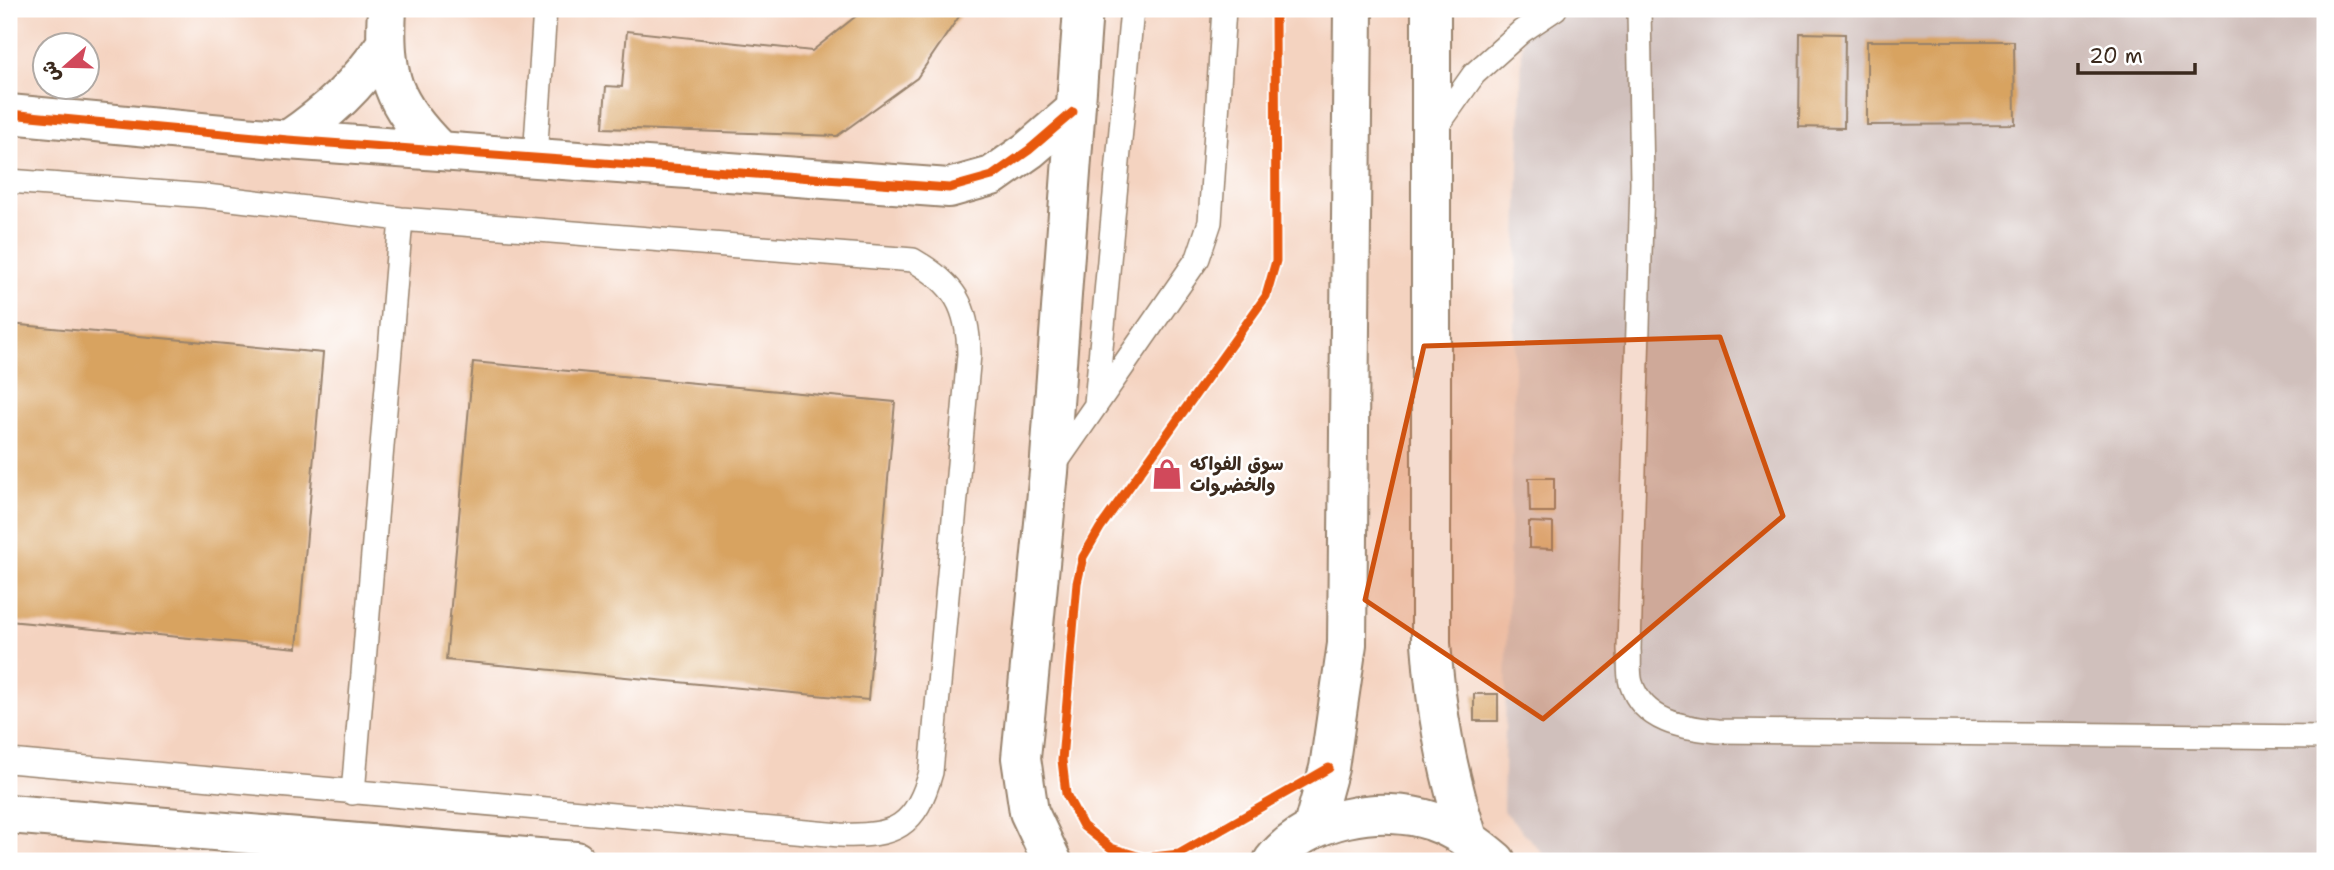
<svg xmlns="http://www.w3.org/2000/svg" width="2334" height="870" font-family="'Shantell Sans','Playpen Sans Arabic',sans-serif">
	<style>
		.built { fill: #f4d3c0; fill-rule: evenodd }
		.industrial { fill: #d0c0bc }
		.building { fill: #d8a361 }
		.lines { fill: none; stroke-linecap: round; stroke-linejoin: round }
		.service-casing { stroke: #98826c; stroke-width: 26 }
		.minor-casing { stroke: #98826c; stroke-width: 42 }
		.tertiary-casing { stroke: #98826c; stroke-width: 42 }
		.service { stroke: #fff; stroke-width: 23 }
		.minor { stroke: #fff; stroke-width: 38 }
		.tertiary { stroke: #fff; stroke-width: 38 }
		.cycleway-casing { stroke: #fff; stroke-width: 13 }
		.cycleway { stroke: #e8590c; stroke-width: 9 }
		.marked { fill: #ce520f; fill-opacity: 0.2; stroke: #ce520f; stroke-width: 5; stroke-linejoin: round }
		.labels { text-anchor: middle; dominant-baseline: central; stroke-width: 5; stroke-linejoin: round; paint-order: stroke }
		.poi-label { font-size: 18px; font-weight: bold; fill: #3b2a1e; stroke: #fff; text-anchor: start }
	</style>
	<rect width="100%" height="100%" fill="#fff"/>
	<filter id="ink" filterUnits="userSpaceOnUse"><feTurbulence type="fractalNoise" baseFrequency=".0143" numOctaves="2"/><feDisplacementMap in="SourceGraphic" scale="14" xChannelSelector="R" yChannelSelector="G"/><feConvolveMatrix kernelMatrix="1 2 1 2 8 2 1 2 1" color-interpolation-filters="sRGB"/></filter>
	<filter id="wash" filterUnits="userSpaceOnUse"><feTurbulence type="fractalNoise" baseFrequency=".00686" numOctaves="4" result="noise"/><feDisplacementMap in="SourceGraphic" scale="28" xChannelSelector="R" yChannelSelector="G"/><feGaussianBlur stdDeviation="1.57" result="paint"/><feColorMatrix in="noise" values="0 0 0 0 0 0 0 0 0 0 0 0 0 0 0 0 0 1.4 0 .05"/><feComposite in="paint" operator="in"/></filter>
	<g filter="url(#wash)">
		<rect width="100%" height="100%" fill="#f4d9bb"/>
		<path class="built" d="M 9,9 L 2325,9 L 2325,861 L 9,861 ZM 46,46 L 88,46 L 88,88 L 46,88 Z"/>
		<path class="industrial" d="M 1523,9 L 2325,9 L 2325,861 L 1550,861 L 1503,810 Z"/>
		<g id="blocks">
			<path class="building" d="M 865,9 L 960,9 L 960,15 L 917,78 L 837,136 L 603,128 L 606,86 L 622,87 L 627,31 L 812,51 Z
				M 1800,33 L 1845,34 L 1844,128 L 1799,127 Z
				M 1867,41 L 2014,41 L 2015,124 L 1867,125 Z
				M 9,324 L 323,353 L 297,648 L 9,621 Z
				M 473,362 L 895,402 L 868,700 L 446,660 Z
				M 1529,478 L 1554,478 L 1554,512 L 1530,512 Z
				M 1529,522 L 1553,523 L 1553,549 L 1529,548 Z
				M 1474,694 L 1498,694 L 1498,721 L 1474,721 Z"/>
		</g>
	</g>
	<g filter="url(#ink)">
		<use href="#blocks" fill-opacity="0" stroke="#98826c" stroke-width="2"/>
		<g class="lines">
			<defs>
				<path id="service" d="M 1639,9 L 1642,183 L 1629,649 C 1630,660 1628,673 1631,683 C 1643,722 1684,728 1718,731 L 2325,737
					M 1433,132 L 1474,74 L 1522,31 L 1555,9
					M 535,158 L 545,9
					M 9,181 L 206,196 L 401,219 L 913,260 C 955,284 968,306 969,354 L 931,772 C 916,827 895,837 840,835 L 9,761
					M 1096,403 L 1132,9
					M 1053,467 L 1198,258 L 1210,222 L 1224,9
					M 353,793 L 401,219"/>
				<path id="minor" d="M 387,9 C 383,75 392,103 439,150
					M 9,114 L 288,140 L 949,188 L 992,176 L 1029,150 L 1073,112
					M 288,140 C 330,111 356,87 385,45
					M 9,814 L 576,861
					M 1052,861 L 1029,812 L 1021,758 L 1049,472 L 1083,9"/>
				<path id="tertiary" d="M 1431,9 L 1431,643 C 1436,713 1447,771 1468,838
					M 1312,830 L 1329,768 L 1347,644 L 1353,9
					M 1273,861 C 1307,817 1382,804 1432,821 C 1457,830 1476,844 1496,861"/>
			</defs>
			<use href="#service" class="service-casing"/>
			<use href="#minor" class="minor-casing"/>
			<use href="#tertiary" class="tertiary-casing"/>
			<use href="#service" class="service"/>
			<use href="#minor" class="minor"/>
			<use href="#tertiary" class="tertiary"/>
			<defs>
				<path id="cycleway" d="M 1275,9 L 1276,261 L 1266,296 L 1100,528 L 1083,557 L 1077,583 L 1062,760 L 1066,794 L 1083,826 L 1111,848 L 1144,858 L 1179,854 L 1329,768
					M 9,114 L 288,140 L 949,188 L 992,176 L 1029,150 L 1073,112"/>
			</defs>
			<use href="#cycleway" class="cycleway-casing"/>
			<use href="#cycleway" class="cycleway"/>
		</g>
	</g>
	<path class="marked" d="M 1720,337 L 1783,516 L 1543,719 L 1365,600 L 1424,346 Z"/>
	<defs>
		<symbol id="shop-bare" viewBox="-9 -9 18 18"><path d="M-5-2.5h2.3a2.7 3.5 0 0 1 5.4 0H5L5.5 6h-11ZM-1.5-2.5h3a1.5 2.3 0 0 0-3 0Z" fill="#d1495b" stroke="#fff" stroke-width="2.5" paint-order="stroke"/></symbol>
	</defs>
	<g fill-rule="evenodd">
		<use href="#shop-bare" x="1145" y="452" width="44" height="44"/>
	</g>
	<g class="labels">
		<g class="poi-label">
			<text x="1190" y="464">سوق الفواكه<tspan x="1190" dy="21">والخضروات</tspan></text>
		</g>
	</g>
	<rect width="2334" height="870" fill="none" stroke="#fff" stroke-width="35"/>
	<g transform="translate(66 66) rotate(250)"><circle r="33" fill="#ffffff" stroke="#b1aaa5" stroke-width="2"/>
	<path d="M0-5L12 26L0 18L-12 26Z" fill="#d1495b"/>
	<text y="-10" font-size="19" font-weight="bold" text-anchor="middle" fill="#3b2a1e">ش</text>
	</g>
	<path d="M2078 63v10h117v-10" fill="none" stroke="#3b2a1e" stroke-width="3.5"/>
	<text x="2089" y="63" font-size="21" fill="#3b2a1e" stroke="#ffffff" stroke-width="5" paint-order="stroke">20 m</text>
</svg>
